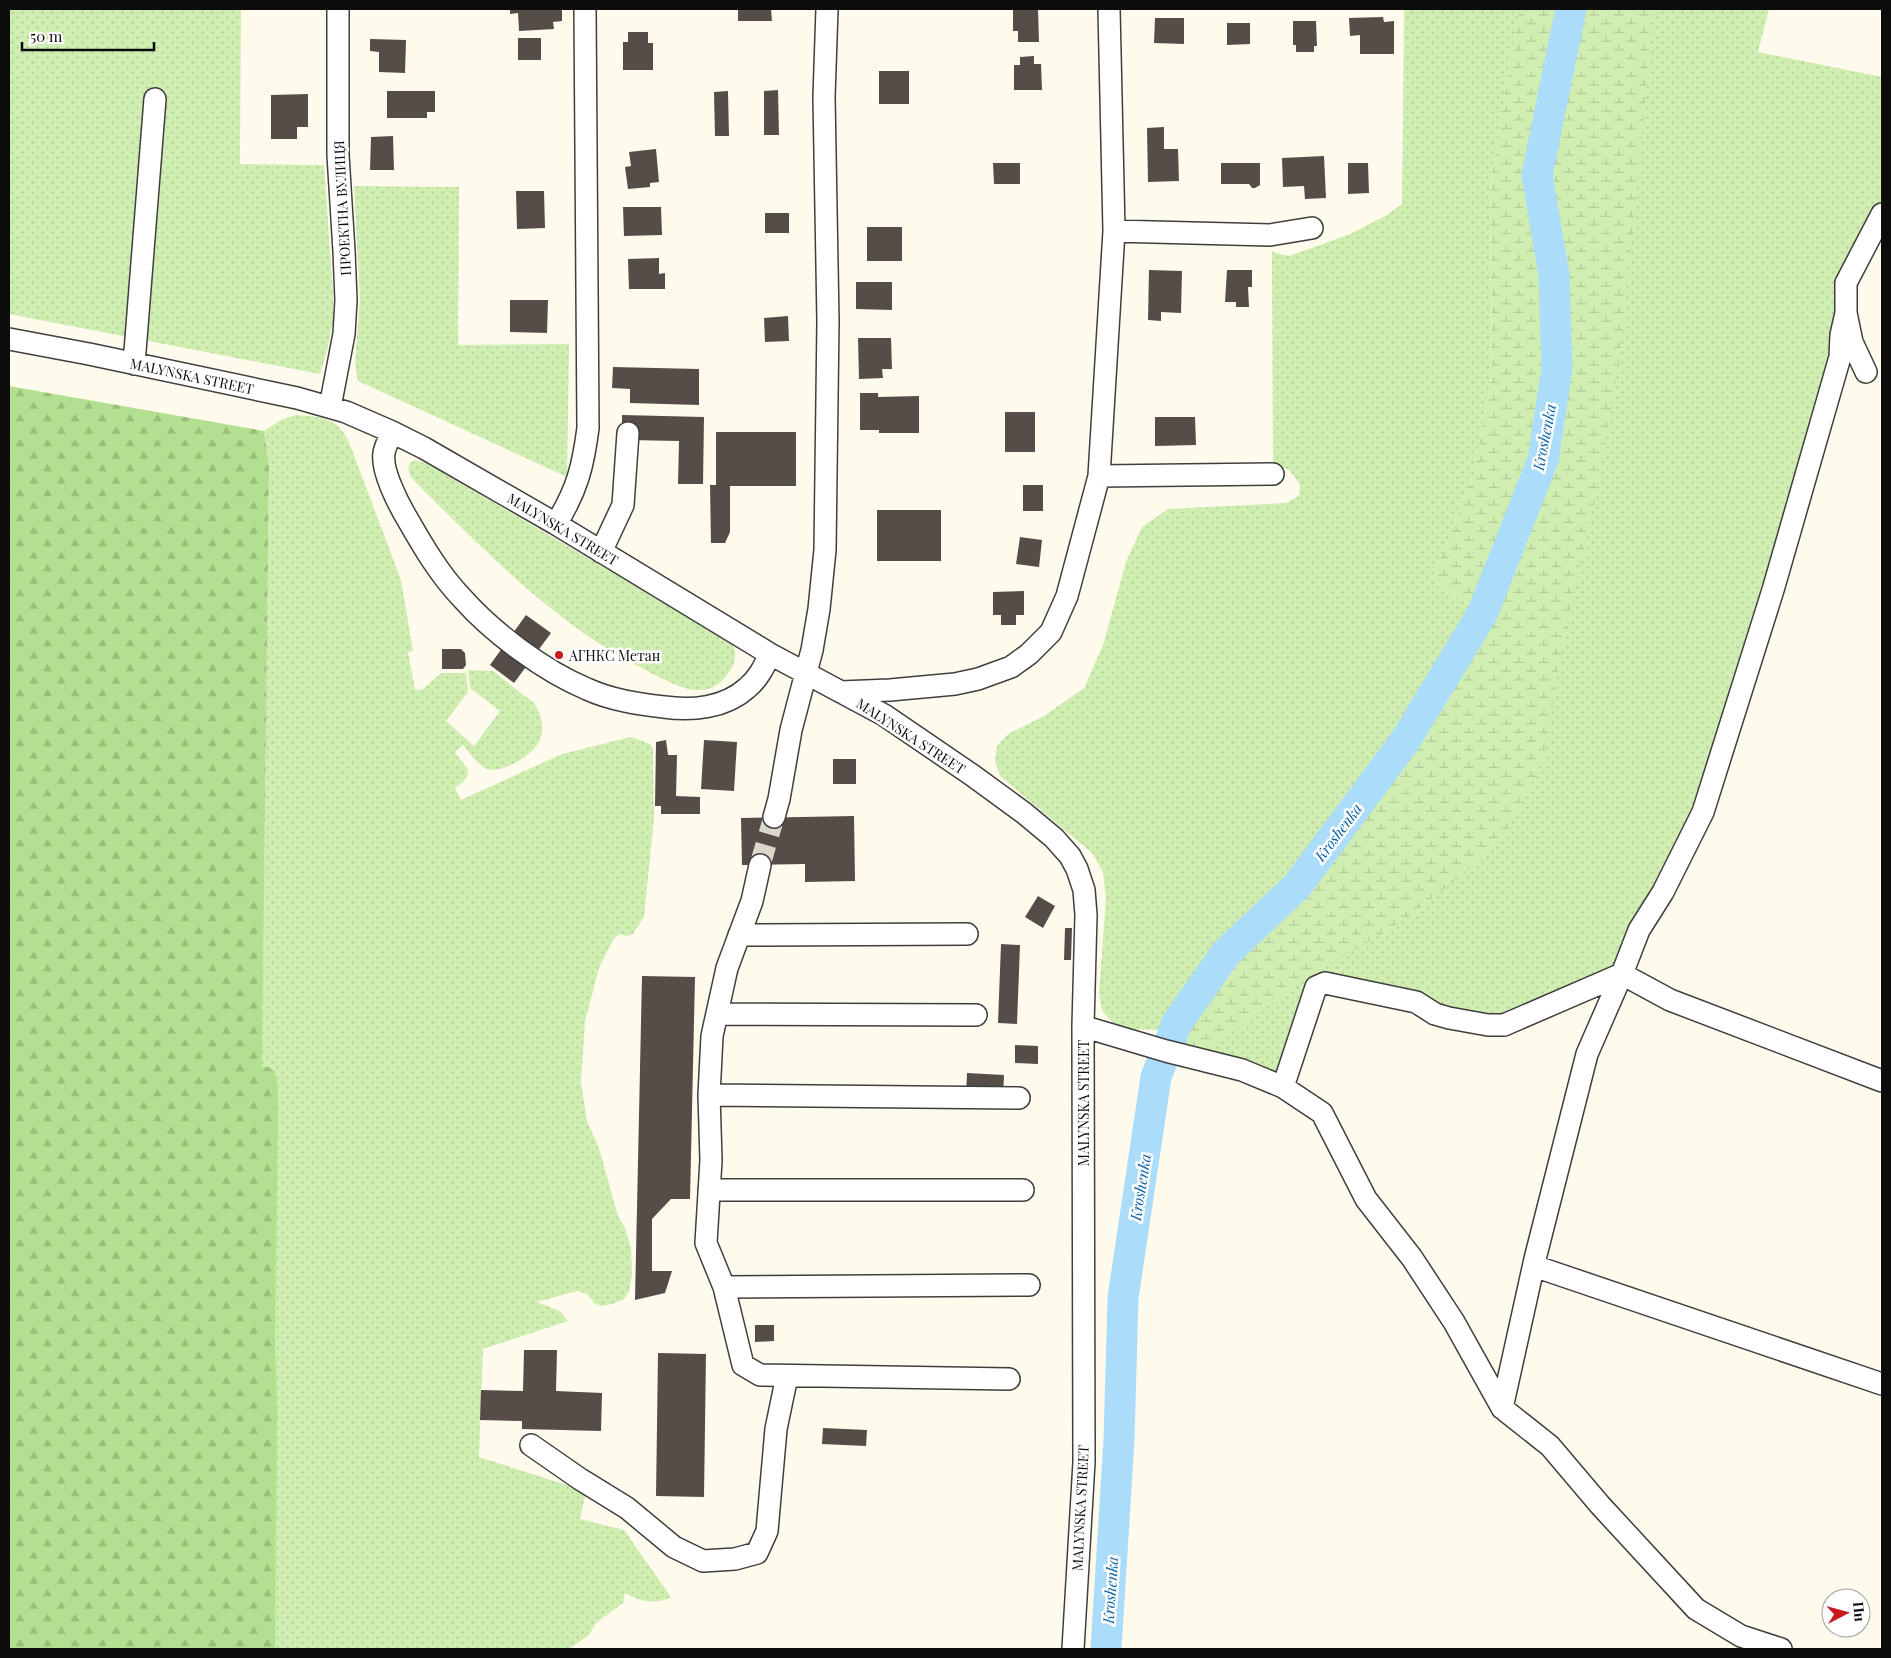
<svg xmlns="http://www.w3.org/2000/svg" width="1891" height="1658" font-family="'Playfair Display',serif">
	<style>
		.grass { fill: url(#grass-dots) }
		.forest { fill: url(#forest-firs) }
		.wetland { fill: url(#wetland-marsh) }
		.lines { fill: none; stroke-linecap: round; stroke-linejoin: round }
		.river { stroke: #abddfb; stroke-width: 31 }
		.building { fill: #564d48 }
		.minor-tunnel { stroke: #dbd7ca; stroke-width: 21; stroke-dasharray: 21 11; stroke-linecap: butt }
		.minor-casing { stroke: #3f3f3f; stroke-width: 24 }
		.minor { stroke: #fff; stroke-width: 21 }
		.poi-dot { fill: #c8191f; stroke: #fff; stroke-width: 2 }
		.labels { text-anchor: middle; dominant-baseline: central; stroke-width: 5; stroke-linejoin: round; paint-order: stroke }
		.street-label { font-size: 14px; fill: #0c0c0c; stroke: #fff }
		.poi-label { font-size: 14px; fill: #0c0c0c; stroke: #fff; text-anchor: start }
		.water-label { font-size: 15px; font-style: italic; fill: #0b62a8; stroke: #fff }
	</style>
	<defs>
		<pattern id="grass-dots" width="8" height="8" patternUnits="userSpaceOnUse" patternTransform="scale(1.25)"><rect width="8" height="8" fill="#d0edb2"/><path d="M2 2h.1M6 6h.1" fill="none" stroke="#b1ca98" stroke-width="1.8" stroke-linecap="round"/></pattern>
		<pattern id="forest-firs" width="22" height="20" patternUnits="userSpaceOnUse" patternTransform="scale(1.25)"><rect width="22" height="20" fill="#b3df90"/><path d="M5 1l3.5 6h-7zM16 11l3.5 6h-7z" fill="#99be7b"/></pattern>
		<pattern id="wetland-marsh" width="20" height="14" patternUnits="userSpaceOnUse" patternTransform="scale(1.25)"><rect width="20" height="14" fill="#d0edb2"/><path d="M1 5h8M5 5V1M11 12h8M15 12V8" fill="none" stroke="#b1ca98"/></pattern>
	</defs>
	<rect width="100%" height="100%" fill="#fffbec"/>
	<path class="grass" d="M 9,9 L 241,9 L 240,164 L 324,165 L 333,293 L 333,321 L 327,350 L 320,374 L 9,314 Z
		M 1404,9 L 1520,9 L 1510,61 L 1490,188 L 1492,372 L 1474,473 L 1432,580 L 1482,614 L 1571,9 L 1769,9 L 1758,52 L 1882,77 L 1882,214 L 1846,313 L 1703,812 L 1622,974 L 1504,1025 L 1325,983 L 1283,1087 L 1166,1051 L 1176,1023 L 1156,1030 L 1127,1029 L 1112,1022 L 1102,1010 L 1099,993 L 1106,898 L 1103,872 L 1092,853 L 1000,776 L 995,760 L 997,746 L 1008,734 L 1044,716 L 1084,688 L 1103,645 L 1126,562 L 1142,527 L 1168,509 L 1286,503 L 1299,496 L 1300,484 L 1290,471 L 1273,461 L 1272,252 L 1289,256 L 1312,248 L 1350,234 L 1387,215 L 1402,204 Z
		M 354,186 L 459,187 L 458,345 L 569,344 L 567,477 L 358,381 L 355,363 L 360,300 Z
		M 296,415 C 321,417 337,417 349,442 L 401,580 L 413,651 L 408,652 L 415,690 L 423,689 L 441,673 L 466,673 L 468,692 L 446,721 L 474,746 L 500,711 L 470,688 L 468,670 L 493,671 L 534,703 C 541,713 545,728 540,740 C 534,755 500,776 485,768 C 476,763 470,753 463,745 L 455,752 C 467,770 477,772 455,788 L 461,800 L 562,754 L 631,737 L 650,744 L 653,748 L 654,818 L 644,917 L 633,934 L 626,936 L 621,934 L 614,938 L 599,968 L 585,1021 L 581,1083 L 587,1121 L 599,1148 L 618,1216 L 625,1228 L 631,1248 L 632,1274 L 629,1292 L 623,1300 L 608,1305 L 601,1306 L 594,1303 L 587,1294 L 577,1291 L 537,1302 L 560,1311 L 568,1321 L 483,1349 L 479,1457 L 586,1491 L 580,1519 L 624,1530 L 671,1597 C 656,1605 640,1602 625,1593 L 623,1603 L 596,1623 L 589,1635 L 569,1649 L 255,1649 L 269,467 L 264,431 L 281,420 Z
		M 415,460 L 428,464 L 724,638 C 728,641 732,643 734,648 C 740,662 724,683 711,688 C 704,691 693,691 685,688 C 668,683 650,672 634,664 C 550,619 488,553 421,488 C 414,480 405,474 410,463 Z"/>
	<path class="forest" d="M 9,386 L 264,431 L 269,467 L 262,1067 L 268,1067 L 274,1070 L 277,1079 L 278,1098 L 275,1345 L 277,1410 L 275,1649 L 9,1649 Z"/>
	<path class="wetland" d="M 1520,9 L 1657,9 L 1651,43 L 1620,359 L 1597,489 L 1556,681 L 1545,760 L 1494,850 L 1403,921 L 1317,972 L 1194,1058 L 1166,1051 L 1177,1023 L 1226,953 L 1297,886 L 1405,741 L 1482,614 L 1432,580 L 1474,473 L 1492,372 L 1490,188 L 1510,61 Z"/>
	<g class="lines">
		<path class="river" d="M 1106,1649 L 1119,1440 L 1123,1298 L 1156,1077 L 1177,1023 L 1226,953 L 1297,886 L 1405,741 L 1482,614 L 1543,460 L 1557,368 L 1554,275 L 1537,175 L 1571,9"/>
	</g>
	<path class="building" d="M 510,9 L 562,9 L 562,21 L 553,22 L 554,29 L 519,31 L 518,13 L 510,14 Z
		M 738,9 L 771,9 L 772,21 L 738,21 Z
		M 1013,9 L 1038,9 L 1039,42 L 1018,42 L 1018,31 L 1013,31 Z
		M 1383,17 L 1384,22 L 1394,21 L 1394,54 L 1360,54 L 1360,35 L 1350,36 L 1349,18 Z
		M 1155,18 L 1184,18 L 1184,44 L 1154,43 Z
		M 1293,21 L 1316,21 L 1317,46 L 1314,46 L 1314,52 L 1296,52 L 1296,45 L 1293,45 Z
		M 1227,23 L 1250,23 L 1250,44 L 1227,45 Z
		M 628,32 L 648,32 L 648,43 L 653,43 L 653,70 L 623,70 L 623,42 L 628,42 Z
		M 518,38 L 541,38 L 541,60 L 518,60 Z
		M 370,39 L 406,40 L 405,73 L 379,72 L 379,52 L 370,51 Z
		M 1034,56 L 1034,64 L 1041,64 L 1042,90 L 1014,90 L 1014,65 L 1020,65 L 1020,57 Z
		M 879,71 L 909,71 L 909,104 L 879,104 Z
		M 778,90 L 779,135 L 764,135 L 764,91 Z
		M 387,91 L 435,91 L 435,112 L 427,112 L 427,118 L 387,118 Z
		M 728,91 L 729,136 L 715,136 L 714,92 Z
		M 308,94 L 308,127 L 297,127 L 297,139 L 271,139 L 271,95 Z
		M 1164,127 L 1164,149 L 1178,149 L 1179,181 L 1148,182 L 1147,128 Z
		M 393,136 L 394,170 L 370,170 L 371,137 Z
		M 656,149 L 659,182 L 650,183 L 650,187 L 628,189 L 625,167 L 631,166 L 629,152 Z
		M 1324,156 L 1326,198 L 1305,199 L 1304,186 L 1283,187 L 1282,158 Z
		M 993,163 L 1020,163 L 1020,184 L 994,184 Z
		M 1221,163 L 1260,163 L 1260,185 L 1255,188 L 1252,188 L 1249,184 L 1221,184 Z
		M 1348,163 L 1368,163 L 1369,193 L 1348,194 Z
		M 516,191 L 544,191 L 545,228 L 517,229 Z
		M 623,207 L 661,207 L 662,235 L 624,236 Z
		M 765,213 L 789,213 L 789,233 L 765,233 Z
		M 867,227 L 902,227 L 902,261 L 867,261 Z
		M 659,258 L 659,274 L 665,273 L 665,289 L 629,289 L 628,259 Z
		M 1149,270 L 1182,271 L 1181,313 L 1161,312 L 1161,321 L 1148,320 Z
		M 1227,270 L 1252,270 L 1252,287 L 1248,287 L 1249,307 L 1236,307 L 1236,302 L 1225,302 Z
		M 856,282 L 892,282 L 892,310 L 856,309 Z
		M 510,300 L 548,300 L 547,333 L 510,332 Z
		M 788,316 L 789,341 L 765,342 L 764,318 Z
		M 858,338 L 891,338 L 892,369 L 882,369 L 883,378 L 859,379 Z
		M 613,367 L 699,369 L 699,405 L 630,403 L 630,389 L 612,388 Z
		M 860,393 L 878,393 L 878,397 L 919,396 L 919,433 L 879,433 L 879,430 L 860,430 Z
		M 1005,412 L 1035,412 L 1035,452 L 1005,452 Z
		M 622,415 L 704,417 L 703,484 L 678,484 L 679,441 L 629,440 L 622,435 Z
		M 1155,417 L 1195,417 L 1196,445 L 1155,446 Z
		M 716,432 L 796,432 L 796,486 L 730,486 L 730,532 L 725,543 L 711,543 L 710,485 L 716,485 Z
		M 1023,485 L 1043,485 L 1043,511 L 1023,511 Z
		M 877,510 L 941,510 L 941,561 L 877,561 Z
		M 1020,537 L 1042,540 L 1039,567 L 1016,564 Z
		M 1024,591 L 1024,615 L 1016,615 L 1016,625 L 1001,625 L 1001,615 L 993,615 L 993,592 Z
		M 526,615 L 551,633 L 514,683 L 490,665 Z
		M 442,649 L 461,649 L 465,653 L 466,665 L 463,669 L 442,669 Z
		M 666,740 L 668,755 L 677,755 L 676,796 L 700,797 L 700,814 L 661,814 L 661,806 L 655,806 L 656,742 Z
		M 704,740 L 737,742 L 734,791 L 701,789 Z
		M 833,759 L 856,759 L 856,784 L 833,784 Z
		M 854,816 L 855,881 L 805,882 L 805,864 L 742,865 L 741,818 Z
		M 1038,896 L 1055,906 L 1043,928 L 1025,917 Z
		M 1065,928 L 1072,928 L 1071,960 L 1064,960 Z
		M 1001,944 L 1020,945 L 1017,1024 L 998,1023 Z
		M 642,976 L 695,977 L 690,1199 L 671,1199 L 652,1219 L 652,1271 L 672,1271 L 665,1293 L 635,1300 Z
		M 1015,1045 L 1038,1046 L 1038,1064 L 1015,1063 Z
		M 967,1073 L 1004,1075 L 1003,1098 L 966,1096 Z
		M 755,1325 L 774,1325 L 774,1341 L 755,1342 Z
		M 524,1350 L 557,1350 L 556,1391 L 602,1393 L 601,1431 L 522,1429 L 522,1421 L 480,1420 L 481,1390 L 523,1391 Z
		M 658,1353 L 706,1354 L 704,1497 L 656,1496 Z
		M 823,1428 L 867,1430 L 866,1446 L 822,1444 Z"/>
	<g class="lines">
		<path class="minor-tunnel" d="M 760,865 L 774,817"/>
		<defs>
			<path id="minor" d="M 1114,231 L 1270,235 L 1312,228
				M 9,339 L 89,354 L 297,398 L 346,412 L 392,432 L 424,448 L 556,524 L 770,654 L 884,715 L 972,775 L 1024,813 L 1054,838 L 1070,856 L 1077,869 L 1084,890 L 1086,915 L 1083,1026 L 1084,1462 L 1073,1649
				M 134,364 L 155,99
				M 1866,372 L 1852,342 L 1846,313 L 1846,283 L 1882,214
				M 330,407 L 344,334 L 346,300 L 344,251 L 338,155 L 338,9
				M 392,432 C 390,438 385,446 384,453 C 381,471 399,505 408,520 C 424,548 440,575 462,598 C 493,633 544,671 587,689 C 611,700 638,704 664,707 C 692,711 725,708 747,688 C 758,679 764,667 770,654
				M 1099,476 L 1273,474
				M 556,524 C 577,490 583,467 588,428 L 585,9
				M 601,552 L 623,505 L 628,433
				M 841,692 L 890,690 L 955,684 L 978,679 L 1011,667 L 1029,654 L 1051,632 L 1067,596 L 1099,476 L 1114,231 L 1109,9
				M 774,817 L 779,799 L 791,730 L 812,650 L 819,609 L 825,550 L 828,321 L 824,97 L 827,9
				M 760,865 L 752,901 L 727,968 L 712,1036 L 709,1095 L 711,1160 L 706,1243 L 724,1287 L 743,1365 L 760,1375 L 1009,1379
				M 739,935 L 967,934
				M 717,1014 L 976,1015
				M 1092,1029 L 1166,1051 L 1242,1070 L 1283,1087 L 1322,1113 L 1366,1199 L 1412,1258 L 1454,1322 L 1502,1408 L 1550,1446 L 1600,1505 L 1696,1609 L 1741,1636 L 1781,1649
				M 1283,1087 L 1316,987 L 1325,983 L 1416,1002 L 1435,1014 L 1449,1018 L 1488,1025 L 1504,1025 L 1622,974 L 1670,1000 L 1882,1081
				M 709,1095 L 1019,1098
				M 709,1190 L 1023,1190
				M 1534,1266 L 1882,1384
				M 724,1287 L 1029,1285
				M 1502,1408 L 1535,1259 L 1587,1054 L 1622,974 L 1639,930 L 1663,892 L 1703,812 L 1773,590 L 1840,357 L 1841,335 L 1846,313 L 1846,283
				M 531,1445 L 580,1479 L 627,1508 L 674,1547 L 703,1561 L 735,1559 L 757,1553 L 767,1531 L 776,1429 L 787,1376"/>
		</defs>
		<use href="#minor" class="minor-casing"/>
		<use href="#minor" class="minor"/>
	</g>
	<circle class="poi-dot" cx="559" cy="655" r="5"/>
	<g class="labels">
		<g class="street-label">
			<text transform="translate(342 208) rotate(-93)">ПРОЕКТНА ВУЛИЦЯ</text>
			<text transform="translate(192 376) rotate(12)">MALYNSKA STREET</text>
			<text transform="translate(563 529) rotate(31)">MALYNSKA STREET</text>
			<text transform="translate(911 736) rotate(33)">MALYNSKA STREET</text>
			<text transform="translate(1083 1103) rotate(-90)">MALYNSKA STREET</text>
			<text transform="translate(1080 1508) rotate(-87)">MALYNSKA STREET</text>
		</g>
		<g class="poi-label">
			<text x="569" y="655">АГНКС Метан</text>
		</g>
		<g class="water-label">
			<text transform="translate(1544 437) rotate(-79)">Kroshenka</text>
			<text transform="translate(1338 832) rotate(-53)">Kroshenka</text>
			<text transform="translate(1140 1187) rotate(-81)">Kroshenka</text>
			<text transform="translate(1110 1590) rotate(-86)">Kroshenka</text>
		</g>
	</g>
	<rect width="1891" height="1658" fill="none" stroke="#0c0c0c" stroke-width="20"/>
	<g transform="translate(1846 1613) rotate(84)"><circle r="24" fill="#ffffff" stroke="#9e9e9e"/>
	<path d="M0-4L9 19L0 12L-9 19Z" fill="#c8191f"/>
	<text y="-8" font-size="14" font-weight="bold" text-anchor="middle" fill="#0c0c0c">Пн</text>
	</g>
	<path d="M22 42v8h132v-8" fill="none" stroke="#0c0c0c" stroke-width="2.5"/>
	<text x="30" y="42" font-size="15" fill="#0c0c0c" stroke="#ffffff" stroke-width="4" paint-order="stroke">50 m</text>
</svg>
